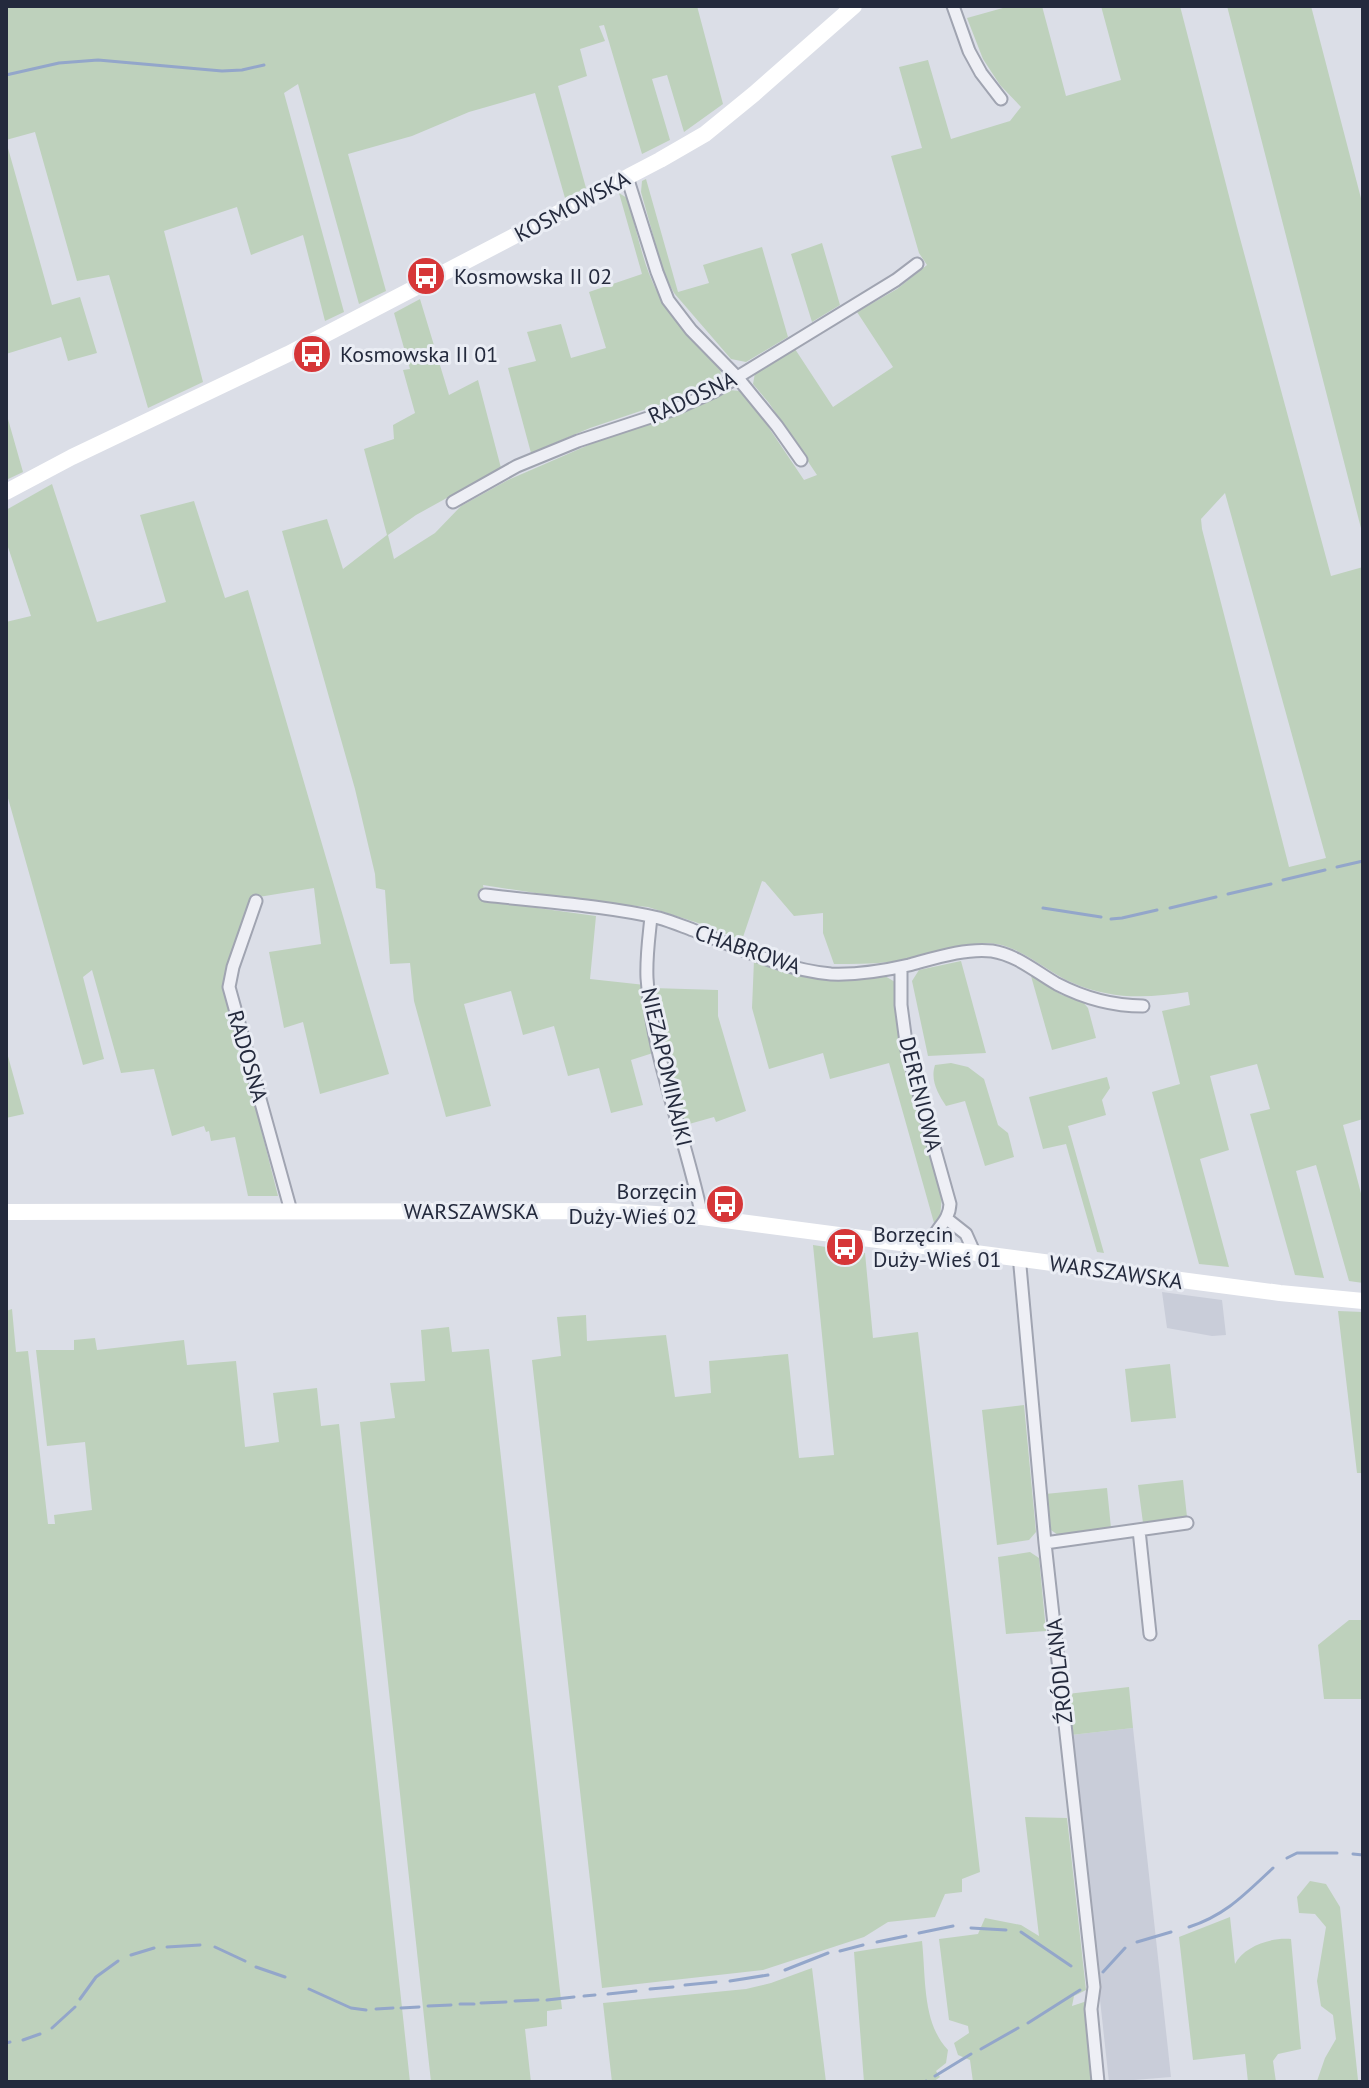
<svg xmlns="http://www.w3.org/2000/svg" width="1369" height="2088" font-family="'PT Sans',sans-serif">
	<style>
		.built { fill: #c9cdd9 }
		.green { fill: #bed1bc; fill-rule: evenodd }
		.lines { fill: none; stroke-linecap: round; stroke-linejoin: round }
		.stream { stroke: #93a6ca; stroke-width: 3 }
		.street-casing { stroke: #a0a4b1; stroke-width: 15 }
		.street { stroke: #eeeff5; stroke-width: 11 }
		.secondary { stroke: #fff; stroke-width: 16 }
		.labels { text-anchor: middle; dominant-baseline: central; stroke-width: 6; stroke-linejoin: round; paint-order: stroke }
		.street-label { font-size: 22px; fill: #242a3d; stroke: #eaedf4 }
		.poi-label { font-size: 22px; fill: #242a3d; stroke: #eaedf4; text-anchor: start }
	</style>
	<rect width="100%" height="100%" fill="#dbdee7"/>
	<path class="built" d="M 1162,1292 L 1222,1300 L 1226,1335 L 1212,1336 L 1167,1328 Z
		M 1133,1728 L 1171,2077 L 1109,2082 L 1071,1735 Z"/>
	<path class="green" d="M 6,6 L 697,6 L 723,104 L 684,132 L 667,75 L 652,79 L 670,140 L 642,154 L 604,25 L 599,26 L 605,41 L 580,49 L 587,76 L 558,86 L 586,188 L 565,198 L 535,93 L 469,112 L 412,136 L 348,154 L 386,291 L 359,304 L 298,84 L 284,93 L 344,312 L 325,321 L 303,235 L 251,255 L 237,207 L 164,231 L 203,382 L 148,408 L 109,275 L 77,281 L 35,132 L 6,140 Z
		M 1010,6 L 1042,6 L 1066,96 L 1121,80 L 1101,6 L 1180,6 L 1237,227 L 1331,576 L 1363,567 L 1363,1119 L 1343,1125 L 1363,1201 L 1363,1283 L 1349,1281 L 1316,1165 L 1296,1171 L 1324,1278 L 1295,1275 L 1250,1114 L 1270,1109 L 1257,1064 L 1210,1076 L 1229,1150 L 1200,1159 L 1229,1267 L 1199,1264 L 1152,1092 L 1180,1084 L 1162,1011 L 1190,1005 L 1188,992 C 1148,998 1112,1000 1073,983 C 1047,972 1026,950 997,944 C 967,939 920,958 889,962 C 871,964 852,964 834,964 L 823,933 L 823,913 L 794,916 L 765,882 L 762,881 L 742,940 L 695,922 L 648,907 L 593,902 L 483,885 L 486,901 L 596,916 L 590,979 L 645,985 L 656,1052 L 631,1060 L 643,1105 L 611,1113 L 599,1068 L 568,1076 L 554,1026 L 523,1035 L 511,991 L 464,1004 L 491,1106 L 446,1117 L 414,1001 L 410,963 L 390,964 L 385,890 L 376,888 L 375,874 L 355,789 L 282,531 L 327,519 L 343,569 L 387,535 L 364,449 L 394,439 L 393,425 L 415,413 L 403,370 L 410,369 L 394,313 L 420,299 L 449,395 L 478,380 L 501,468 L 416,515 L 388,535 L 394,559 L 435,533 L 461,506 L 508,480 L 600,440 L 684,412 L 708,402 L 728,390 L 741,391 L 765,422 L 804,480 L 817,475 L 769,403 L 753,384 L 755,373 L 795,349 L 833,407 L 893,367 L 857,312 L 897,289 L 927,265 L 919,253 L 891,156 L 922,148 L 899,67 L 928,60 L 951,139 L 1010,121 L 1021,107 L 1000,85 L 983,59 L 967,18 ZM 1225,493 L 1326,858 L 1289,867 L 1202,529 L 1201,519 Z
		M 1227,6 L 1311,6 L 1363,206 L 1363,536 Z
		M 6,141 L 52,305 L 80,297 L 97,353 L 68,361 L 61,337 L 6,354 Z
		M 646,179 L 678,292 L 709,283 L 703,265 L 762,247 L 788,337 L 746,362 L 731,359 L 674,293 L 664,274 L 641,192 L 642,181 Z
		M 619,193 L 627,198 C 635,223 640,251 650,276 C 664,313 695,341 721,370 L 720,378 L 679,398 L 590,428 L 531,453 L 508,368 L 536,361 L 527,332 L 561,324 L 571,358 L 606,348 L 589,292 L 642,274 Z
		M 822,243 L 840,305 L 812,322 L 791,254 Z
		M 6,412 L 23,472 L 6,480 Z
		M 52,484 L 97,622 L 166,602 L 140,515 L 194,501 L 225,598 L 248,590 L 389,1074 L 320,1094 L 303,1022 L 284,1028 L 269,952 L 321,944 L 314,888 L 252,898 L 227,964 L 224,983 L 278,1196 L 248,1196 L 235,1137 L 211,1141 L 209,1131 L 206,1132 L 204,1126 L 172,1136 L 154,1069 L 121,1073 L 92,970 L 83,977 L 104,1059 L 83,1065 L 6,791 L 6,622 L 31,616 L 6,541 L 6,510 Z
		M 754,960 L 776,970 L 806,976 L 865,979 L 885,976 L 895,982 L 901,1059 L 942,1195 L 940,1218 L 936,1230 L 889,1063 L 830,1079 L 823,1053 L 769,1069 L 752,1008 Z
		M 961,961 L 986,1053 L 928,1056 L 912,981 L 919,970 Z
		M 1031,976 L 1062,995 L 1082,1001 L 1088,1008 L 1096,1038 L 1052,1050 Z
		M 652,988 L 718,990 L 718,1016 L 746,1111 L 716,1122 L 714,1117 L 682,1126 L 658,1030 Z
		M 6,1049 L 24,1114 L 6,1118 Z
		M 951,1063 L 968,1067 L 984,1079 L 998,1125 L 1008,1133 L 1014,1157 L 985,1166 L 965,1101 L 946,1106 C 938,1094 930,1080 935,1065 Z
		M 1107,1077 L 1110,1088 L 1102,1100 L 1106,1115 L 1068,1126 L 1104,1253 L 1097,1252 L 1066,1144 L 1043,1149 L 1029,1097 Z
		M 813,1245 L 865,1253 L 873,1338 L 918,1332 L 980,1872 L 962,1879 L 962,1892 L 945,1894 L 935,1917 L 888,1922 L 864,1937 L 763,1970 L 602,1988 L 532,1360 L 561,1356 L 557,1317 L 586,1315 L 587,1341 L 666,1335 L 675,1397 L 711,1393 L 709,1361 L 788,1354 L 799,1458 L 834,1455 Z
		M 12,1309 L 16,1352 L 28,1351 L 48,1524 L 55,1524 L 54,1515 L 92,1510 L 85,1442 L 47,1446 L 36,1350 L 74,1350 L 74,1340 L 95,1338 L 97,1350 L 184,1340 L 187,1365 L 236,1361 L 245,1447 L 279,1442 L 273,1393 L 317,1388 L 321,1426 L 339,1424 L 410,2082 L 6,2082 L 6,1311 Z
		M 1338,1311 L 1363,1312 L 1363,1473 L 1357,1473 Z
		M 449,1327 L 452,1352 L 489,1349 L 562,2009 L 547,2011 L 547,2026 L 525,2029 L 531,2082 L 431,2082 L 424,2017 L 360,1422 L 395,1418 L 390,1383 L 425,1381 L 421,1330 Z
		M 1170,1364 L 1176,1418 L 1131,1422 L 1125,1369 Z
		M 1024,1405 L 1036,1532 L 1029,1540 L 997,1545 L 982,1410 Z
		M 1183,1480 L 1187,1517 L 1143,1523 L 1138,1485 Z
		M 1107,1488 L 1111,1528 L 1058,1535 L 1048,1528 L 1045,1494 Z
		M 1030,1552 L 1039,1558 L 1046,1631 L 1006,1634 L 998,1557 Z
		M 1349,1620 L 1363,1620 L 1363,1699 L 1324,1699 L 1318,1645 Z
		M 1129,1687 L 1133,1728 L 1071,1735 L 1067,1694 Z
		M 1025,1817 L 1067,1818 L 1086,1990 L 1074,1996 L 1072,2006 L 1087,2001 L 1095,2082 L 973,2082 L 970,2060 L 958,2055 L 954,2043 L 969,2033 L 968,2026 L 949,2020 L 939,1939 L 978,1934 L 985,1918 L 1021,1925 L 1039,1936 Z
		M 1310,1881 L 1326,1884 L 1340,1907 L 1358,2080 L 1353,2082 L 1317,2081 L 1325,2058 L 1336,2039 L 1333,2015 L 1321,2006 L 1317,1981 L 1326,1927 L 1315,1914 L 1299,1913 L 1297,1897 Z
		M 1230,1917 L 1235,1964 C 1244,1946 1272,1937 1291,1939 L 1301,2049 L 1278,2054 L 1273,2061 L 1276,2082 L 1248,2082 L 1245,2054 L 1193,2060 L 1179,1937 Z
		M 922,1941 C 926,1977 922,2023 948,2050 L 946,2063 L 936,2071 L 940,2077 L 933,2082 L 864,2082 L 854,1952 Z
		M 812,1968 L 826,2082 L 612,2082 L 603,2003 L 746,1989 L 771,1983 Z"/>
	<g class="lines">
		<path class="stream" d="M 6,75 L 59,63 L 98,60 L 222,71 L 242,70 L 264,65
			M 1337,867 L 1363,861
			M 1283,880 L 1325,870
			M 1228,894 L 1271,884
			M 1043,908 L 1101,917
			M 1170,908 L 1216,897
			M 1111,919 L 1122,918 L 1157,910
			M 1353,1854 L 1363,1855
			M 1287,1858 L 1297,1853 L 1337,1853
			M 1189,1927 C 1226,1915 1245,1894 1273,1868
			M 971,1928 L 1006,1930
			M 1021,1932 L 1071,1966
			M 919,1933 L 953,1926
			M 877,1942 L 906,1936
			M 1137,1942 L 1171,1932
			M 167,1947 L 200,1945
			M 215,1947 L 245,1961
			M 840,1951 L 863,1945
			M 131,1955 L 154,1948
			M 256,1967 L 285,1977
			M 785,1970 L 828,1953
			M 1103,1972 L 1125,1948
			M 730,1981 L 768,1975
			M 685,1985 L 716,1982
			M 309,1989 L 351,2008 L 366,2010
			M 650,1989 L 673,1987
			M 608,1994 L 636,1991
			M 584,1996 L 595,1995
			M 80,1999 L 96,1977 L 118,1961
			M 547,2000 L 574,1997
			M 515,2001 L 538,2000
			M 481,2003 L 506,2002
			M 460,2004 L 474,2004
			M 428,2006 L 451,2005
			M 401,2008 L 419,2007
			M 376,2009 L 393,2008
			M 1028,2023 L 1080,1990
			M 52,2028 L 75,2007
			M 23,2040 L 40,2034
			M 6,2043 L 10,2042
			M 981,2049 L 1018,2028
			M 935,2076 L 971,2054
			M 924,2082 L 926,2081"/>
		<defs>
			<path id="street" d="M 953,6 L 969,51 L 981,73 L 1001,99
				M 627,177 L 657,272 L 668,300 L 691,330 L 737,377 L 777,426 L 801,460
				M 453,502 L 517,466 L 578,441 L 675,409 L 713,392 L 896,280 L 917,264
				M 485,895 C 542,902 602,905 659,918 C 670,921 682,926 693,930 C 737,947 783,970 831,974 C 857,975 883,971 909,965 C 935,958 965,948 992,951 C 1017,955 1036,972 1057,984 C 1084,998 1112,1006 1143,1006
				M 256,901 L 233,967 L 229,987 L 291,1211
				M 651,917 C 649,937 646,957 647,978 C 652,1059 686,1137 702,1217
				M 901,967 L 901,1005 L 907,1050 L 950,1204 C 949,1225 932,1228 932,1247
				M 947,1219 L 966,1234 L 974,1252
				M 1021,1259 L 1020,1266 L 1045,1543 L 1094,1987 L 1091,2009 L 1098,2082
				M 1139,1530 L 1150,1634
				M 1045,1543 L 1187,1523"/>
		</defs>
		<use href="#street" class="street-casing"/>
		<use href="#street" class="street"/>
		<path class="secondary" d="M 6,492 L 72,457 L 288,354 L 660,160 L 705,134 L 754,94 L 854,6
			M 6,1212 L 609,1211 L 702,1217 L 1280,1293 L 1363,1301"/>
	</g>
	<defs>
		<symbol id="bus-disc" viewBox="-11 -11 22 22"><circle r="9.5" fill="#d63638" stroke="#eaedf4"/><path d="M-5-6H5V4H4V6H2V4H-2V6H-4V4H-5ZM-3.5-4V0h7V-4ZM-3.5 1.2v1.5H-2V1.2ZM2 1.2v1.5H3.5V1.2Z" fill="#fff"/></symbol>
	</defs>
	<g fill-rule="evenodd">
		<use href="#bus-disc" x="404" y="254" width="44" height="44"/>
		<use href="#bus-disc" x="290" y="332" width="44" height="44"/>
		<use href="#bus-disc" x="703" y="1182" width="44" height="44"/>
		<use href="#bus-disc" x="823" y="1225" width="44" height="44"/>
	</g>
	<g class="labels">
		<g class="street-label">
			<text transform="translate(572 206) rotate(-28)">KOSMOWSKA</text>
			<text transform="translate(692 397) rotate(-25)">RADOSNA</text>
			<text transform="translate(748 949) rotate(19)">CHABROWA</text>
			<text transform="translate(248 1056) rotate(74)">RADOSNA</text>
			<text transform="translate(667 1067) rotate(77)">NIEZAPOMINAJKI</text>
			<text transform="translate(921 1094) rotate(76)">DERENIOWA</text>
			<text x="471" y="1211">WARSZAWSKA</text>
			<text transform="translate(1116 1272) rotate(8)">WARSZAWSKA</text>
			<text transform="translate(1059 1671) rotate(-96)">ŹRÓDLANA</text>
		</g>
		<g class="poi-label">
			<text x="454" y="276">Kosmowska II 02</text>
			<text x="340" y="354">Kosmowska II 01</text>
			<text x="697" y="1191" text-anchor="end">Borzęcin<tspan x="697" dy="25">Duży-Wieś 02</tspan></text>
			<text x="873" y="1234">Borzęcin<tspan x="873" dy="25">Duży-Wieś 01</tspan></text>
		</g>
	</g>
	<rect width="1369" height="2088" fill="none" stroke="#242a3d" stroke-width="16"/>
</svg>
